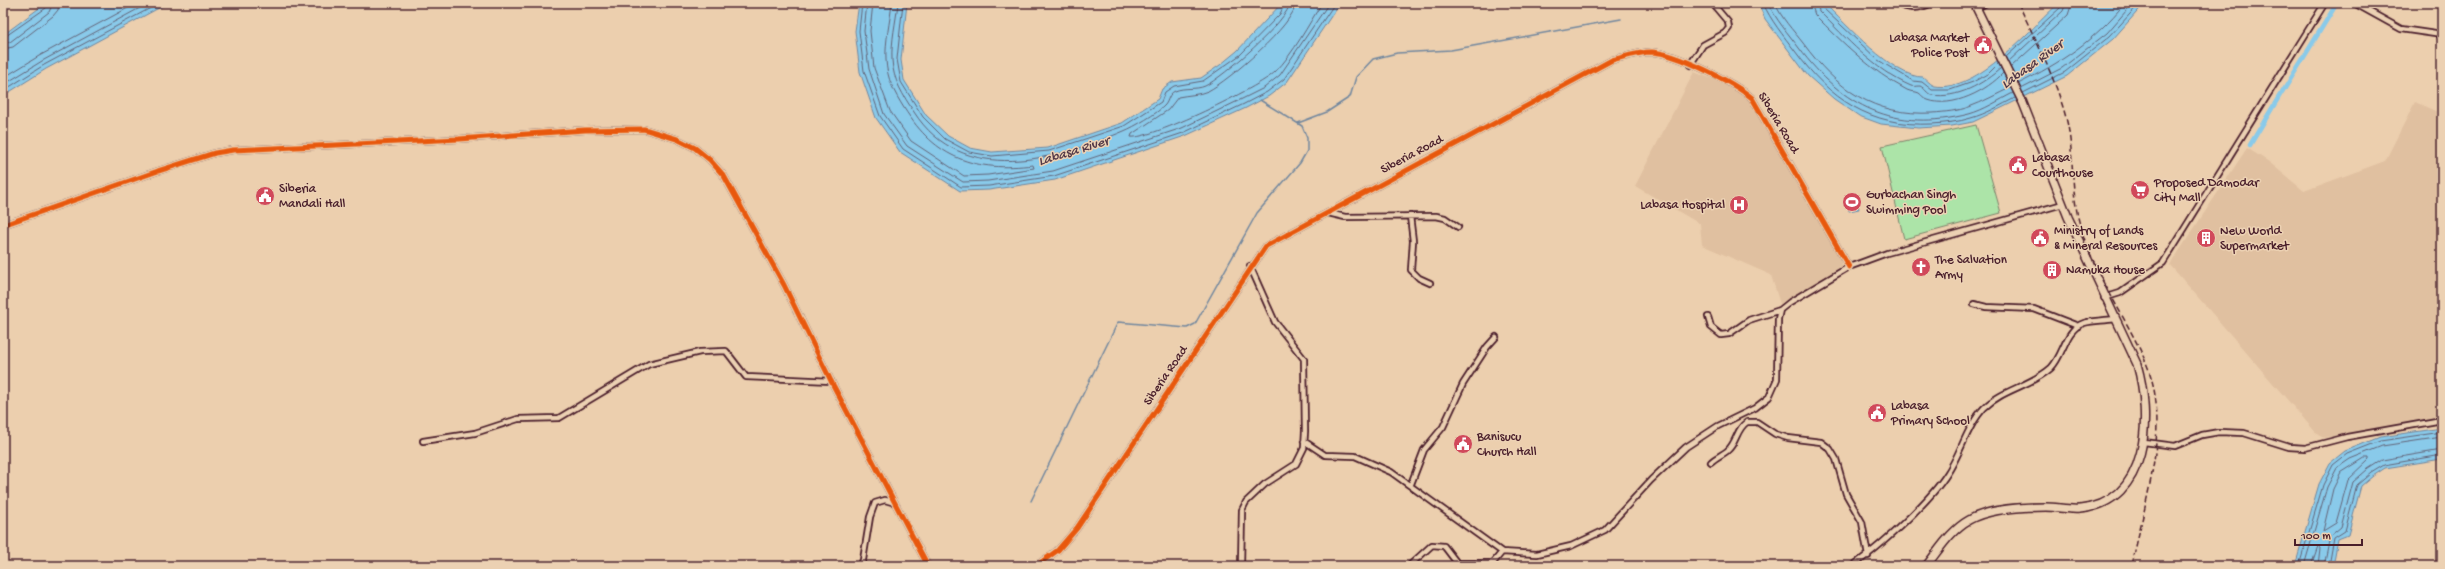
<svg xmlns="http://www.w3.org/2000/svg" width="2445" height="569" font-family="'Gochi Hand',sans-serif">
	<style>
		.built { fill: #e0c0a0 }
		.green { fill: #ace4a8; stroke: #7b826a }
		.water { fill: #89caea; stroke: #70869e }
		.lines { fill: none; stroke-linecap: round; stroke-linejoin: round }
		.shore { stroke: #636377; stroke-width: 1 }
		.stream { stroke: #70869e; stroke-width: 1.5 }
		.canal { stroke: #89caea; stroke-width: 4.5 }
		.minor-casing { stroke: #4a1f2b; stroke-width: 8 }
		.secondary-casing { stroke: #4a1f2b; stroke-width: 10 }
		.minor { stroke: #ecd1b3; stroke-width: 4.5 }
		.secondary { stroke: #ecd1b3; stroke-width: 7 }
		.rail { stroke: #4a1f2b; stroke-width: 1.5; stroke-dasharray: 6 3; stroke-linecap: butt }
		.cycleway-casing { stroke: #ecd1b3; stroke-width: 8 }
		.cycleway { stroke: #e8590c; stroke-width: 5 }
		.labels { text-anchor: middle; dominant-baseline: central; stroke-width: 3; stroke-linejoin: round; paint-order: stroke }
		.poi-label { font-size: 13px; fill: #4a1f2b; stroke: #ecd1b3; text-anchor: start }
		.street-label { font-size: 13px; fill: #4a1f2b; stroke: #ecd1b3 }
		.water-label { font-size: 14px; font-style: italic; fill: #533948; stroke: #ecd1b3 }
	</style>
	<rect width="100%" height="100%" fill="#eccfae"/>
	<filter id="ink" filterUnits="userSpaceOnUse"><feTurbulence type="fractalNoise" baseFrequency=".025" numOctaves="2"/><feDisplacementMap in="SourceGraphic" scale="8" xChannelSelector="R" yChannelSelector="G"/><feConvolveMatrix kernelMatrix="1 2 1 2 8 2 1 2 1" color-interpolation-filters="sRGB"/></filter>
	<g filter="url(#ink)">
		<path class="built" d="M 1694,72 L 1734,87 L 1749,99 L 1841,258 L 1841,268 L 1780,304 L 1771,275 L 1702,245 L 1700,224 L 1635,186 Z
			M 2415,102 L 2442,114 L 2442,417 L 2324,438 L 2318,435 L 2170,265 L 2247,148 L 2269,162 L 2304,191 L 2385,161 Z"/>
		<path class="green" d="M 1976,125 L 2001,213 L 1904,239 L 1882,146 Z"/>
		<path class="water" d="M 46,3 L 168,3 L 46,69 L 3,96 L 3,35 Z
			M 859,3 L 907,3 L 901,60 L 904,80 L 926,115 L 948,136 L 970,148 L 992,152 L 1048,148 L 1122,123 L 1158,99 L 1162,89 L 1172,82 L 1201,78 L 1220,65 L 1237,51 L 1282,3 L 1340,3 L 1287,82 L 1269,96 L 1246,108 L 1185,136 L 1055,180 L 989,190 L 960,191 L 900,152 L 876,118 L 860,72 L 855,31 Z
			M 1758,3 L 1824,3 C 1845,23 1894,78 1923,77 C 1927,80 1931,85 1935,86 C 1977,93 2030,29 2059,3 L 2145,3 L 2113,39 L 2067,76 L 1973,122 L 1952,126 L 1918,128 L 1881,124 L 1859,116 L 1834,99 L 1808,76 L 1765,19 Z
			M 1855,193 L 1859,209 L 1849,211 L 1845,196 Z
			M 2442,428 L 2442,459 L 2385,468 L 2373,476 L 2361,486 L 2348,535 L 2338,539 L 2333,566 L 2295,566 L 2319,484 L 2330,463 L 2345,451 L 2380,437 Z"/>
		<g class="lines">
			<path class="shore" d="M 862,3 L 859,31 L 864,71 L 880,116 L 903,149 L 961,187 L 989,186 L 1054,176 L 1183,133 L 1244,104 L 1267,92 L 1284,79 L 1335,3
				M 867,3 L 864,31 L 869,69 L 884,114 L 907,146 L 963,182 L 988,181 L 1053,171 L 1182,128 L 1242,99 L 1264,88 L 1280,75 L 1329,3
				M 873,3 L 870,31 L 874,68 L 890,111 L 911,141 L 964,176 L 988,175 L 1034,168 L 1033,165 C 975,172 936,159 904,108 C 894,92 887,79 886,60 C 885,41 890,22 892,3
				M 898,3 C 896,22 891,41 892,60 C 893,80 903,95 914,112 C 962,187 1056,160 1124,131 C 1134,127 1158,113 1165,105 C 1169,100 1168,94 1175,91 C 1184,87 1196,90 1205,86 C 1222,78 1289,20 1290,3
				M 903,3 L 897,59 L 901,82 L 923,117 L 945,139 L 969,152 L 992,156 L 1049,151 L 1124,126 L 1161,102 L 1165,92 L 1174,86 L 1203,81 L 1240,55 L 1280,14 L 1285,3
				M 1296,3 C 1295,24 1228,81 1208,91 C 1199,95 1187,95 1178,97 L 1168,110 L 1132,134 L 1131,137 C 1150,140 1260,87 1275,72 C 1294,53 1308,25 1322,3
				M 1763,3 C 1771,21 1783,35 1795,51 C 1830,99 1870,127 1932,124 C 1945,123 1959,122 1971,118 C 1986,114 2001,105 2015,98
				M 1768,3 C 1776,20 1788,33 1799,48 C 1843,107 1895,133 1969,114 C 1984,110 1999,100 2013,93
				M 1775,3 C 1781,18 1793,30 1803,43 C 1837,89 1873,116 1933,113 C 1945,112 1958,111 1969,107 C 1983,102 1997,94 2010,88
				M 1811,3 L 1815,15 C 1843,43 1871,71 1907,90 C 1911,92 1915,91 1919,93 C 1922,95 1924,99 1928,100 C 1952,109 1988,90 2003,73
				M 1817,3 L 1819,11 C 1846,38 1874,70 1911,86 C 1914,87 1917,86 1920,86 C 1925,88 1927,94 1932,95 C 1957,99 1983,84 2001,68
				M 1822,3 L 1823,8 L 1878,60 L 1913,81 L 1922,82 L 1932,90 L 1950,90 L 1973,82 L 1989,73 L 1999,63
				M 3,38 L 46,8 L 48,3
				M 3,43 L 10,42 L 49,12 L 53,3
				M 3,49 L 13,47 L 53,16 L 58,10 L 59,3
				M 2006,57 L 2060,8 L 2061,3
				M 2008,62 L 2063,11 L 2066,3
				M 2011,67 L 2068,15 L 2072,3
				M 3,78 L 39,56 L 137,3
				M 2018,84 C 2062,62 2094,41 2125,3
				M 3,85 L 42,61 L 149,3
				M 2021,89 L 2062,68 L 2107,33 L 2133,3
				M 3,91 L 44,65 L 160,3
				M 2023,93 L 2065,72 L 2110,36 L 2140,3
				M 2365,458 L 2369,458 L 2369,460 L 2348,480 L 2336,523 L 2323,531 L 2333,489 L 2341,473 Z
				M 2299,566 L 2323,485 L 2333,465 L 2347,454 L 2380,441 L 2442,432
				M 2304,566 L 2327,487 L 2337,468 L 2350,459 L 2382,446 L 2442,437
				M 2311,566 L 2318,546 L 2320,548 L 2318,566
				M 2324,566 L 2330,536 L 2341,527 L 2353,482 L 2368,469 L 2382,460 L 2442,450
				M 2329,566 L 2334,538 L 2345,531 L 2357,485 L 2371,473 L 2384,465 L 2442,455"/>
			<path class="stream" d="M 1298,123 L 1327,112 L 1350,97 L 1356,77 L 1373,59 L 1397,53 L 1451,50 L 1621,19
				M 1031,501 L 1118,322 L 1187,328 L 1195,324 L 1257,213 L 1300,163 L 1307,151 L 1307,138 L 1302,126 L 1260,100"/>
			<path class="canal" d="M 2282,93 L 2337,3
				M 2250,145 L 2280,95"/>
			<defs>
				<path id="minor" d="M 1896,3 C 1909,10 1919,9 1932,3
					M 2354,3 L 2401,29 L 2442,35
					M 1977,8 L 1986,3
					M 1690,65 L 1703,45 L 1725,33 L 1729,28 L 1728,22 L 1712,3
					M 1328,213 L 1345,217 L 1436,216 L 1445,218 L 1458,227
					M 1410,216 L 1413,241 L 1411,270 L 1419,278 L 1430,283
					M 3,225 L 158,171 L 215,153 L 233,150 L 459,139 L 585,130 L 644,129 L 677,139 L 695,148 L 710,160 L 724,176 L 784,285 L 831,381 L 928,566
					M 2104,298 L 2120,293 L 2163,263 L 2325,3
					M 1974,304 L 1986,307 L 2034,309 L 2078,326
					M 1708,317 L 1711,327 L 1721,335 L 1729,334 L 1749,320 L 1780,310
					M 423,441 L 475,433 L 518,419 L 559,418 L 649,364 L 700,352 L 726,351 L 746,377 L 831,381
					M 1304,441 L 1325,455 L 1355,456 L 1391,472 L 1502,552 L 1537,554 L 1571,546 L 1605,530 L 1651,480 L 1686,447 L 1718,426 L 1755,408 L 1769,397 L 1777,379 L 1778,319 L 1780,310 L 1790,302 L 1849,267 L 1887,253 L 2063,204
					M 2144,442 L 2175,446 L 2202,435 L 2219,432 L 2244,433 L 2289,447 L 2305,448 L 2347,437 L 2442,420
					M 1711,462 C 1716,457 1722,455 1727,451 C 1737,443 1736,429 1747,422 L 1757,422 L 1775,434 L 1788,438 L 1821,442 L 1830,449 L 1836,459 L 1846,494 L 1862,522 L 1868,556
					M 1411,484 L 1424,450 L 1443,427 L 1463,384 L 1487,347 L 1496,337
					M 860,566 L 863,560 L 870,517 L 875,503 L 885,500 L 895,503
					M 1036,566 L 1058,550 L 1077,528 L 1266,246 L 1612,60 C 1624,57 1639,52 1652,52 C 1676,53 1733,82 1752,98 L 1849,267
					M 1241,566 L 1242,510 L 1246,502 L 1265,484 L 1296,464 L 1304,448 L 1305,431 L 1304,359 L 1275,322 L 1250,266
					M 1409,566 L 1432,545 L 1444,546 L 1457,563 L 1493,563 L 1502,552
					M 1852,566 C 1879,548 1930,501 1947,474 C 1961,453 1967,426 1984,408 C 2003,389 2031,386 2051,368 C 2064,355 2065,329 2084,323 C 2094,320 2104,321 2114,319"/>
				<path id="secondary" d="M 1926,566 C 1939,550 1951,530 1969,520 C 1990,508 2023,507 2046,507 C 2057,507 2068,510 2080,509 C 2150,502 2152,416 2137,364 L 2068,217 L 2023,103 L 1974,3"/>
			</defs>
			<use href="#minor" class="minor-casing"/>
			<use href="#secondary" class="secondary-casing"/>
			<use href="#minor" class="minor"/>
			<use href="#secondary" class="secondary"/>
			<path class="rail" d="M 2018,3 C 2036,41 2059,85 2068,126 C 2074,159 2071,193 2080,225 C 2093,272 2124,314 2144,358 C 2174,423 2144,501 2132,566"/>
			<defs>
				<path id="cycleway" d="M 3,225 L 158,171 L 215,153 L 233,150 L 459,139 L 585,130 L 644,129 L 677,139 L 695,148 L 710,160 L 724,176 L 784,285 L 831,381 L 928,566
					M 1036,566 L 1058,550 L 1077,528 L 1266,246 L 1612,60 C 1624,57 1639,52 1652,52 C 1676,53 1733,82 1752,98 L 1849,267"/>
			</defs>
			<use href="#cycleway" class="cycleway-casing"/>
			<use href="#cycleway" class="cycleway"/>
		</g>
	</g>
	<defs>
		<symbol id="civic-disc" viewBox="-11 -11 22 22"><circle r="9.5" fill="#d1495b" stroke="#ecd1b3"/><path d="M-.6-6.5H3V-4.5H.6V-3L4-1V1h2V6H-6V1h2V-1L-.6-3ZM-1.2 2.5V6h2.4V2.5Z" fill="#fff"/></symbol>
		<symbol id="supermarket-disc" viewBox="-11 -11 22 22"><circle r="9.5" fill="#d1495b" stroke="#ecd1b3"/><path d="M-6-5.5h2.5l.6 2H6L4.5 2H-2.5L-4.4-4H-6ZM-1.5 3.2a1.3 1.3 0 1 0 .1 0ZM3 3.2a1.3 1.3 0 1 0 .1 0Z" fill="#fff"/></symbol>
		<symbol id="stadium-disc" viewBox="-11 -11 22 22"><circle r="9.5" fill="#d1495b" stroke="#ecd1b3"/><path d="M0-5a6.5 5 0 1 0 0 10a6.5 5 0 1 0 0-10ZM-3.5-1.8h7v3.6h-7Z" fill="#fff"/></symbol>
		<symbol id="hospital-disc" viewBox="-11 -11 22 22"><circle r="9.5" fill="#d1495b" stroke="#ecd1b3"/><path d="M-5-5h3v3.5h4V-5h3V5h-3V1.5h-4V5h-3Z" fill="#fff"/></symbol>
		<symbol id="building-disc" viewBox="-11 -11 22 22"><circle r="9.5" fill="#d1495b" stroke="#ecd1b3"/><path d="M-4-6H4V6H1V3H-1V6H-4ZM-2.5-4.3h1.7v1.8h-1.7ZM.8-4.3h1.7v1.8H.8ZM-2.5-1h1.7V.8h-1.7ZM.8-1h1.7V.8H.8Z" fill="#fff"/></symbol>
		<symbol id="church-disc" viewBox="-11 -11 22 22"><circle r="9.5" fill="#d1495b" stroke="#ecd1b3"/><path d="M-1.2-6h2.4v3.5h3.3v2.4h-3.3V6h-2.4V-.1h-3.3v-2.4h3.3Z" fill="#fff"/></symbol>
	</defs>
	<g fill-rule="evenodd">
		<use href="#civic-disc" x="1972" y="34" width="22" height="22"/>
		<use href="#civic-disc" x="2007" y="154" width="22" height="22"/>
		<use href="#supermarket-disc" x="2129" y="179" width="22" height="22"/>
		<use href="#civic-disc" x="254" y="185" width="22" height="22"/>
		<use href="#stadium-disc" x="1841" y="191" width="22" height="22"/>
		<use href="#hospital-disc" x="1728" y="194" width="22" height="22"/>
		<use href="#civic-disc" x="2029" y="227" width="22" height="22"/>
		<use href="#building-disc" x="2195" y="227" width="22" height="22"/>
		<use href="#church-disc" x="1910" y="256" width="22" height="22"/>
		<use href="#building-disc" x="2041" y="259" width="22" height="22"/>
		<use href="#civic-disc" x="1866" y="402" width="22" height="22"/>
		<use href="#civic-disc" x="1452" y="433" width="22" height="22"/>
	</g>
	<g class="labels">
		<g class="poi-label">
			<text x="1969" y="38" text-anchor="end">Labasa Market<tspan x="1969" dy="15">Police Post</tspan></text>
			<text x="2032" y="158">Labasa<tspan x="2032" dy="15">Courthouse</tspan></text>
			<text x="2154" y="183">Proposed Damodar<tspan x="2154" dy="15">City Mall</tspan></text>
			<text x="279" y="189">Siberia<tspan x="279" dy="15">Mandali Hall</tspan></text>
			<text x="1866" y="195">Gurbachan Singh<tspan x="1866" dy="15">Swimming Pool</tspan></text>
			<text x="1725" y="205" text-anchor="end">Labasa Hospital</text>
			<text x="2054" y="231">Ministry of Lands<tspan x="2054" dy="15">&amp; Mineral Resources</tspan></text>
			<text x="2220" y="231">New World<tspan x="2220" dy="15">Supermarket</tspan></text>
			<text x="1935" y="260">The Salvation<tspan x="1935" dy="15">Army</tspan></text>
			<text x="2066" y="270">Namuka House</text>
			<text x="1891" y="406">Labasa<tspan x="1891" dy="15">Primary School</tspan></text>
			<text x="1477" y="437">Banisucu<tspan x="1477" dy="15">Church Hall</tspan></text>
		</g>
		<g class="street-label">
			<text transform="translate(1778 123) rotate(59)">Siberia Road</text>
			<text transform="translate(1412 155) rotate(-28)">Siberia Road</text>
			<text transform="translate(1166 376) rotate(-56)">Siberia Road</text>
		</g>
		<g class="water-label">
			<text transform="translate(2033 65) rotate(-36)">Labasa River</text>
			<text transform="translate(1074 152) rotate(-17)">Labasa River</text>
		</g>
	</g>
	<rect width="2445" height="569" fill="none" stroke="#ecd1b3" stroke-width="16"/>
	<rect x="8" y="8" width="2429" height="553" fill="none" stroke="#4a1f2b" stroke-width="1.5" filter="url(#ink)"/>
	<path d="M2295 539v6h67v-6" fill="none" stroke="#4a1f2b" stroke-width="2"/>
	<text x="2301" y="539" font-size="12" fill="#4a1f2b" stroke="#ecd1b3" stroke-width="3" paint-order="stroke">100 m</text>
</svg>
